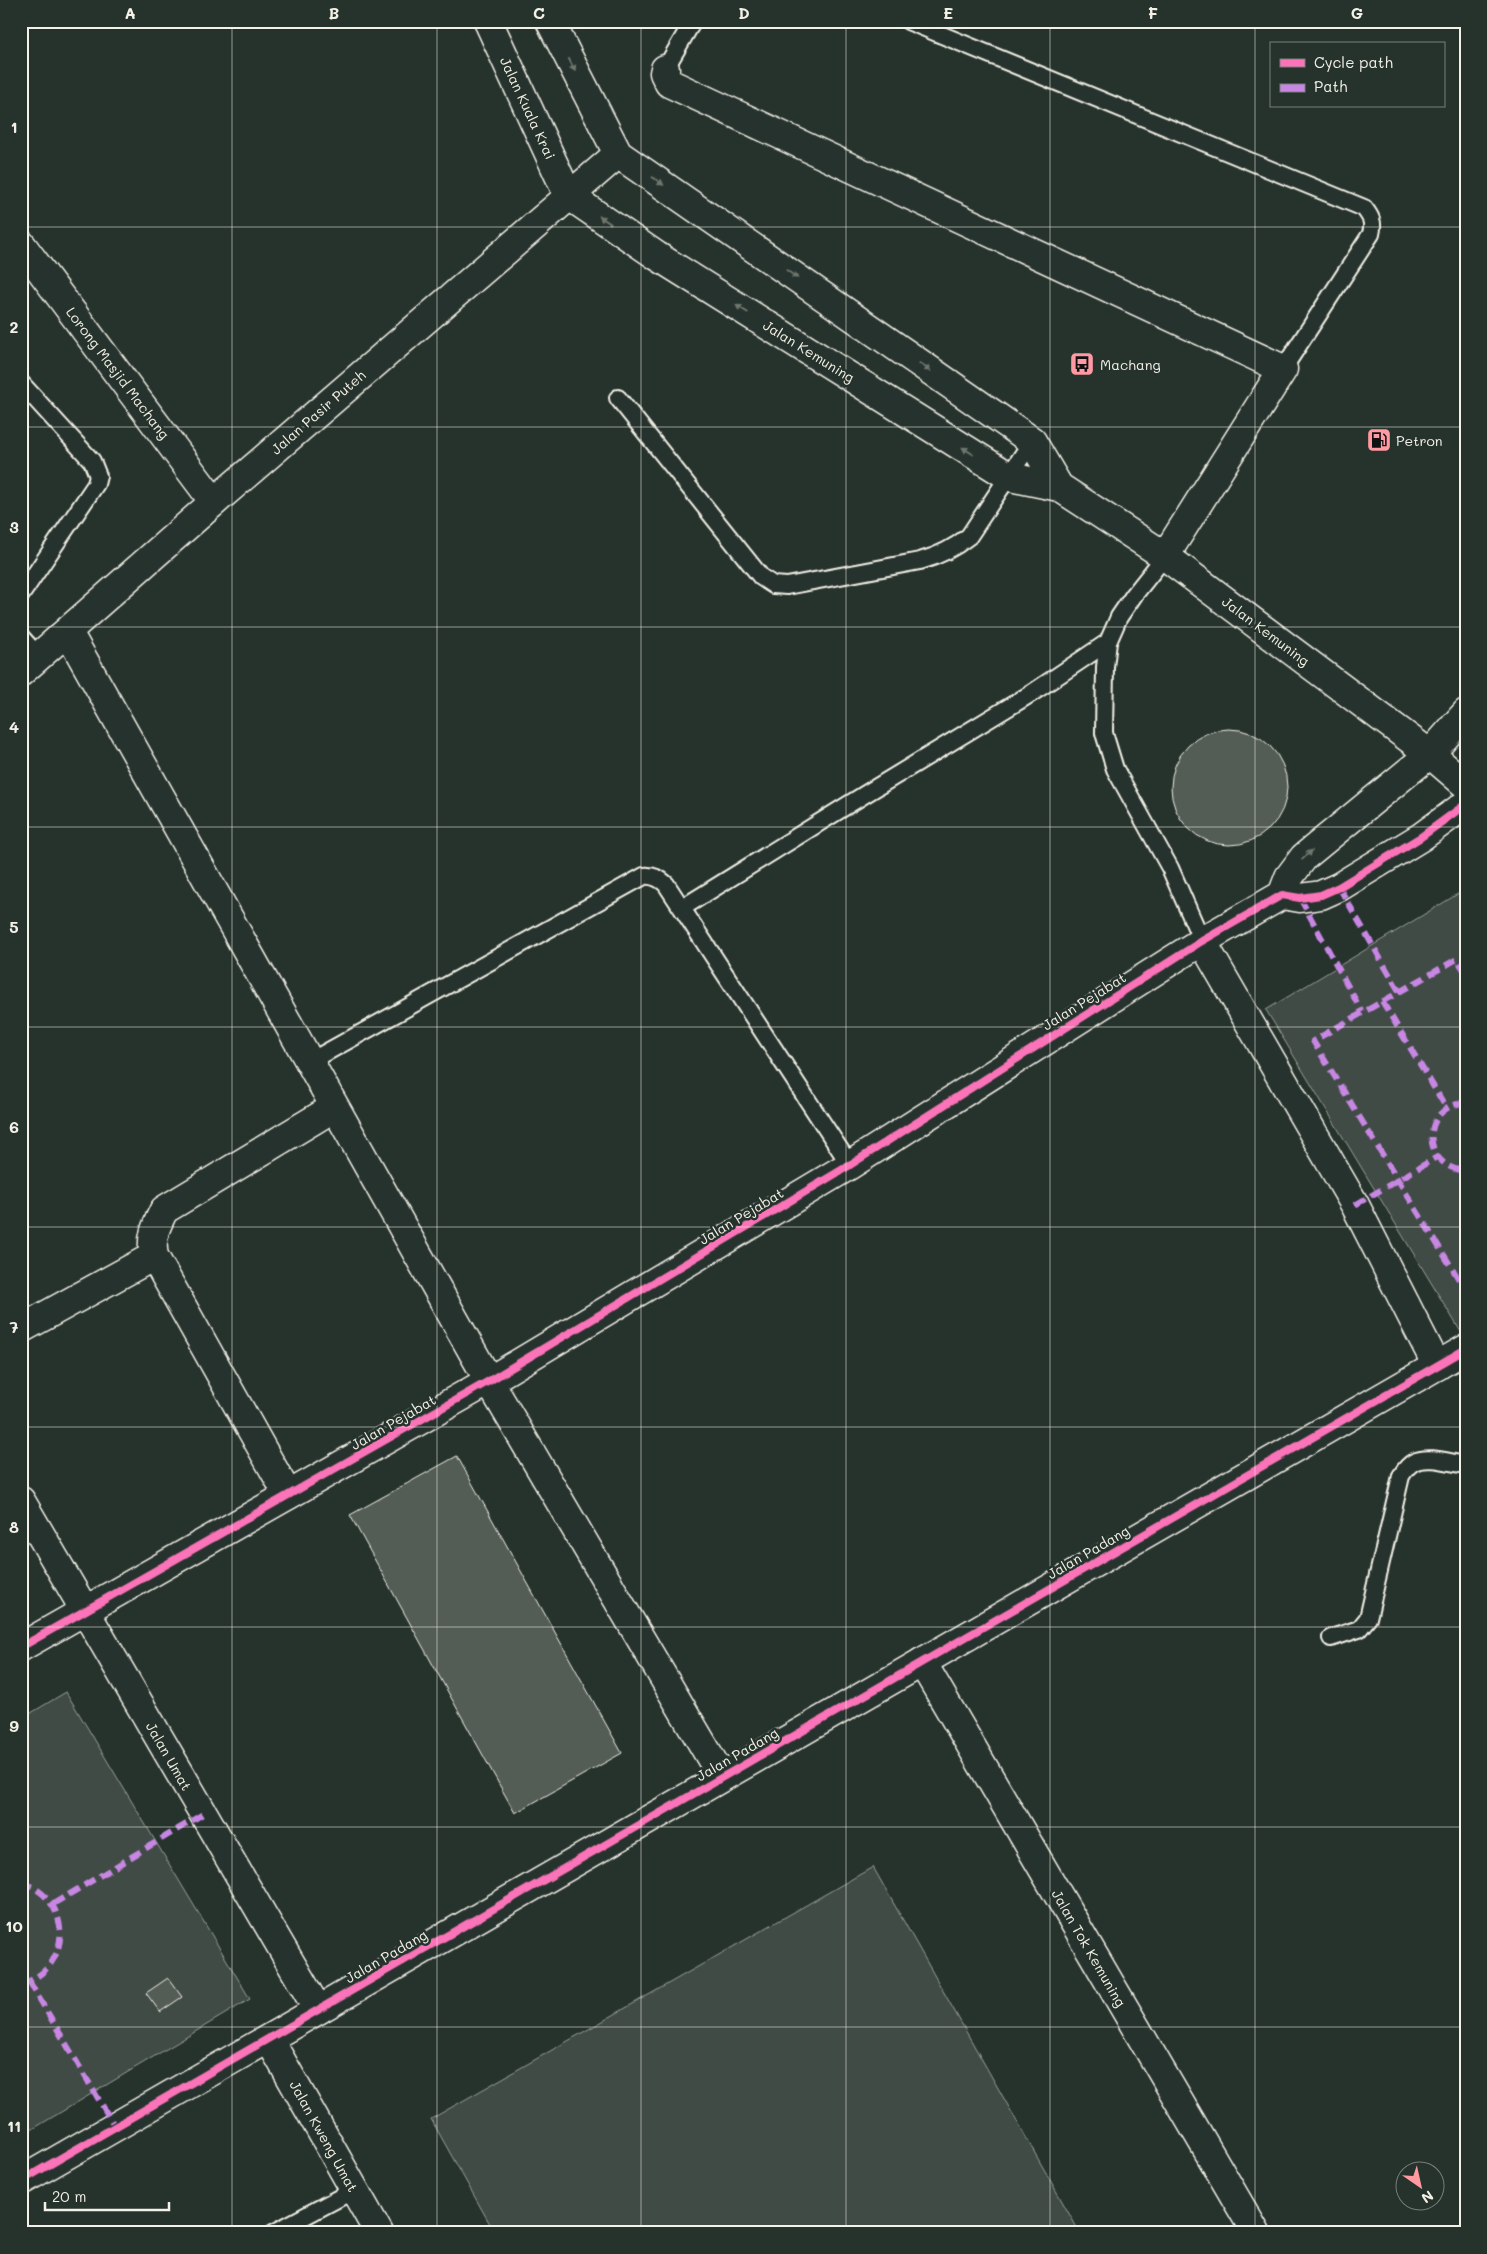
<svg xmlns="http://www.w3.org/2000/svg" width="1487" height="2254" font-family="Mali,sans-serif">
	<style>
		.green { fill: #414b45; stroke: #9a9e96 }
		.building { fill: #525c55; stroke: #f4f1e8 }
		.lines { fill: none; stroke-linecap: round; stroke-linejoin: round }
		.lane-casing { stroke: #f4f1e8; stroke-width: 20 }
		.street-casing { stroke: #f4f1e8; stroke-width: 31 }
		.secondary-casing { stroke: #f4f1e8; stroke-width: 31 }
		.lane { stroke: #26332d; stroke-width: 16 }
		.street { stroke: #26332d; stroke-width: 28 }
		.secondary { stroke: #26332d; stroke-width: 28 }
		.quiet { stroke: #c787e3; stroke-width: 6; stroke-dasharray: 12 6; stroke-linecap: butt }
		.cycleway-casing { stroke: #26332d; stroke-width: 11 }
		.cycleway { stroke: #fb73b8; stroke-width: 8 }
		.oneway { fill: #6e766e }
		.grid { fill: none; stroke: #f4f1e8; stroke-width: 1; stroke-opacity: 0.55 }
		.labels { text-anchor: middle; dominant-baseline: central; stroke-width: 5; stroke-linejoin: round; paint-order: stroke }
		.street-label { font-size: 14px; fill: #f4f1e8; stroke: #26332d }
		.poi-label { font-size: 14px; fill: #f4f1e8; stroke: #26332d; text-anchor: start }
		.neatline { fill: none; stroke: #f4f1e8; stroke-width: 2 }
		.grid-label { font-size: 16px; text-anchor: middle; font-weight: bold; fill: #f4f1e8 }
	</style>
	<rect width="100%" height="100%" fill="#26332d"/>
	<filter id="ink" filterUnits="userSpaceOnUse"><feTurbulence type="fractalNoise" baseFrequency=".02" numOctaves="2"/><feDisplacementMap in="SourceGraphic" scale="10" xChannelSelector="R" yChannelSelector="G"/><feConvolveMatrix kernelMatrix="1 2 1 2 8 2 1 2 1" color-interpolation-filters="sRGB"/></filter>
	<g filter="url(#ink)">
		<path class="green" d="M 1466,889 L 1466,1329 L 1461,1332 L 1266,1010 Z
			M 66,1692 L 250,1999 L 21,2136 L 21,1719 Z
			M 873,1867 L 1080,2233 L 495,2233 L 431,2119 Z"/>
		<path class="building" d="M1171 787a58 58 0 1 1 116 0a58 58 0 1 1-116 0Z
			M 457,1456 L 622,1753 L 515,1813 L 350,1515 Z
			M 168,1978 L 182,1997 L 160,2012 L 146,1993 Z"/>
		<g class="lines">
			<defs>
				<path id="lane" d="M 908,21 L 1364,208 C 1371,217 1374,222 1371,234 L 1283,369
					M 665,69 L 693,21
					M 21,383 L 92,461 L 98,476 L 96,484 L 21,595
					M 618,398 L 761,577 L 773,585 L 787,586 L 920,561 C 939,556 953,549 969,536 L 1032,441
					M 1165,556 L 1134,595 L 1119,617 L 1108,642 L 1105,667 L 1104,733 L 1115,769 L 1170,868 L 1202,941
					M 21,637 L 39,657
					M 682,908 L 867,793 L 1032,693 L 1108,642
					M 309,1062 L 644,876 C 653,875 659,878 666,884 L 850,1165
					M 1331,1638 L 1359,1629 L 1368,1618 L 1401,1476 C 1404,1471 1408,1465 1414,1462 C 1428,1455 1451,1463 1466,1465
					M 273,2233 L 354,2190"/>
				<path id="street" d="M 665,69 L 664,73 L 669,83 L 1283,369 L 1165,556
					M 21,244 L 214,502
					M 68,632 L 489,1381 L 722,1777
					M 1430,754 L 1466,713
					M 1202,941 L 1355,1205 L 1437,1366
					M 154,1256 L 288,1495
					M 21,1329 L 154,1256 C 150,1238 156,1226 164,1210 L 335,1107
					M 21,1501 L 318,2010
					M 922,1662 L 1256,2233"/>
				<path id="secondary" d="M 488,21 L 568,195
					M 550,21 L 618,154 L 1032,441 L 1059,487
					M 568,195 L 657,256 L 1010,477 L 1059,487 L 1165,556 L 1430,754 L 1466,785
					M 21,672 L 214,502 L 618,154
					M 1282,895 L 1289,877 L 1304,857 L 1430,754
					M 21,1647 L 489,1381 L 850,1165 L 1202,941 L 1282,895 L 1300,898 L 1321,895 L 1339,887 L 1421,837 L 1466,804
					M 269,2039 L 379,2233
					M 21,2181 L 1466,1349"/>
			</defs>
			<use href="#lane" class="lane-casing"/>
			<use href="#street" class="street-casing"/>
			<use href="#secondary" class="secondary-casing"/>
			<use href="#lane" class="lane"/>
			<use href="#street" class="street"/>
			<use href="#secondary" class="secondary"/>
			<path class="quiet" d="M 1339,887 L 1399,991
				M 1300,898 L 1362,1012
				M 1466,973 L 1457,959 L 1313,1041 L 1466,1291
				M 1382,1001 L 1447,1109
				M 1466,1103 C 1421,1104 1419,1168 1466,1171
				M 1355,1205 L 1437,1157
				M 21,1882 C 73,1898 74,1968 21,1984
				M 53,1904 L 203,1814
				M 29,1981 L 115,2127"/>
			<defs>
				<path id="cycleway" d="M 21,1647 L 489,1381 L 850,1165 L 1202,941 L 1282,895 L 1300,898 L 1321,895 L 1339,887 L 1421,837 L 1466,804
					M 21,2181 L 1466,1349"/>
			</defs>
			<use href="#cycleway" class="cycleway-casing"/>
			<use href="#cycleway" class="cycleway"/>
		</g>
		<defs><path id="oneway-solid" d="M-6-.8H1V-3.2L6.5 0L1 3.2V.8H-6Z" transform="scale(1.25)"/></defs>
		<g class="oneway">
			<use href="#oneway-solid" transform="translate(572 65) rotate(63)"/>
			<use href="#oneway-solid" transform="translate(658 181) rotate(35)"/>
			<use href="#oneway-solid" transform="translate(605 220) rotate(-146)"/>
			<use href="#oneway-solid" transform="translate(792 274) rotate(35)"/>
			<use href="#oneway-solid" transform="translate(742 309) rotate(-148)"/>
			<use href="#oneway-solid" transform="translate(925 367) rotate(35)"/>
			<use href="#oneway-solid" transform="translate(968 451) rotate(-148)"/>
			<use href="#oneway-solid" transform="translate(1307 855) rotate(-43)"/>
		</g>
	</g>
	<path class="grid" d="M 232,21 L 232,2233M 437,21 L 437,2233M 641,21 L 641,2233M 846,21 L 846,2233M 1050,21 L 1050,2233M 1255,21 L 1255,2233M 21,227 L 1466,227M 21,427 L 1466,427M 21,627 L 1466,627M 21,827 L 1466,827M 21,1027 L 1466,1027M 21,1227 L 1466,1227M 21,1427 L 1466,1427M 21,1627 L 1466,1627M 21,1827 L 1466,1827M 21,2027 L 1466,2027"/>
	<defs>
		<symbol id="bus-square" viewBox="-11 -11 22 22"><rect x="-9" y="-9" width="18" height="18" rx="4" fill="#ff9aa2" stroke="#26332d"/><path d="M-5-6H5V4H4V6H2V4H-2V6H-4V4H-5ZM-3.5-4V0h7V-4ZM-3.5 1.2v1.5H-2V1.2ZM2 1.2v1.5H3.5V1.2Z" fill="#111"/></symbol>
		<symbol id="fuel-square" viewBox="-11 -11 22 22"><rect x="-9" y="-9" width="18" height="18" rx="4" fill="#ff9aa2" stroke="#26332d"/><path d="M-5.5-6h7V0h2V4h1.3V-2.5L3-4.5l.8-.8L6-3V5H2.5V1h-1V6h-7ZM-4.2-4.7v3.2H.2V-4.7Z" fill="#111"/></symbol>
	</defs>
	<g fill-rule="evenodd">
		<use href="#bus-square" x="1068" y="350" width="28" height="28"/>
		<use href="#fuel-square" x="1365" y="426" width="28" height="28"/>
	</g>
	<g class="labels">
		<g class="street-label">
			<text transform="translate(528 108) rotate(65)">Jalan Kuala Krai</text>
			<text transform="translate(809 351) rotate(32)">Jalan Kemuning</text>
			<text transform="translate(118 373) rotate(53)">Lorong Masjid Machang</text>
			<text transform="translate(318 412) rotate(-41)">Jalan Pasir Puteh</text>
			<text transform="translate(1266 631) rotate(37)">Jalan Kemuning</text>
			<text transform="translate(1084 1001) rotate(-32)">Jalan Pejabat</text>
			<text transform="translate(741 1216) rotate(-31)">Jalan Pejabat</text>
			<text transform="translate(393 1422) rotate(-30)">Jalan Pejabat</text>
			<text transform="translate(1088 1552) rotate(-30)">Jalan Padang</text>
			<text transform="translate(737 1754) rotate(-30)">Jalan Padang</text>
			<text transform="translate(169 1756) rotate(60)">Jalan Umat</text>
			<text transform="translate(1089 1948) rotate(60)">Jalan Tok Kemuning</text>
			<text transform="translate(386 1956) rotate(-30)">Jalan Padang</text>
			<text transform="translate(324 2136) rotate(61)">Jalan Kweng Umat</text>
		</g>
		<g class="poi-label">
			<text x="1100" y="364">Machang</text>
			<text x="1396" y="440">Petron</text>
		</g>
	</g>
	<rect width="1487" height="2254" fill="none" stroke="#26332d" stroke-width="55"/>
	<rect x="1270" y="42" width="175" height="65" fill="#26332d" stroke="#787f78"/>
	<rect x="1280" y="59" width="25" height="8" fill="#fb73b8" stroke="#787f78"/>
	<text x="1314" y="68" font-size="15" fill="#f4f1e8">Cycle path</text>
	<rect x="1280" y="84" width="25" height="8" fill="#c787e3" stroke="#787f78"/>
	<text x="1314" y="92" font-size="15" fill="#f4f1e8">Path</text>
	<g transform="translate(1420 2186) rotate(146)"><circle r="24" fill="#26332d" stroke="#787f78"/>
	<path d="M0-4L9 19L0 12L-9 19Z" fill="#ff9aa2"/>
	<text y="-8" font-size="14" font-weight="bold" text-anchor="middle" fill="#f4f1e8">N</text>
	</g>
	<path d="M45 2202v8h124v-8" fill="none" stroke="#f4f1e8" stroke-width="2.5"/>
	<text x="52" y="2202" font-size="15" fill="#f4f1e8" stroke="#26332d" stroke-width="4" paint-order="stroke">20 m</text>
	<rect x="28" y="28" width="1432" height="2198" class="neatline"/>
	<g class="grid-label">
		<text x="130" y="19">A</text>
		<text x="334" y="19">B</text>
		<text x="539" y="19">C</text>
		<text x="744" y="19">D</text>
		<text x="948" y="19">E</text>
		<text x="1153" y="19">F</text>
		<text x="1357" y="19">G</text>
		<text x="14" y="133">1</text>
		<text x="14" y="333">2</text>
		<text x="14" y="533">3</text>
		<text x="14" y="733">4</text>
		<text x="14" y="933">5</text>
		<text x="14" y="1133">6</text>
		<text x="14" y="1333">7</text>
		<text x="14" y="1533">8</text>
		<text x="14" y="1732">9</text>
		<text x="14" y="1932">10</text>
		<text x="14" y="2132">11</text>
	</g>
</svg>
